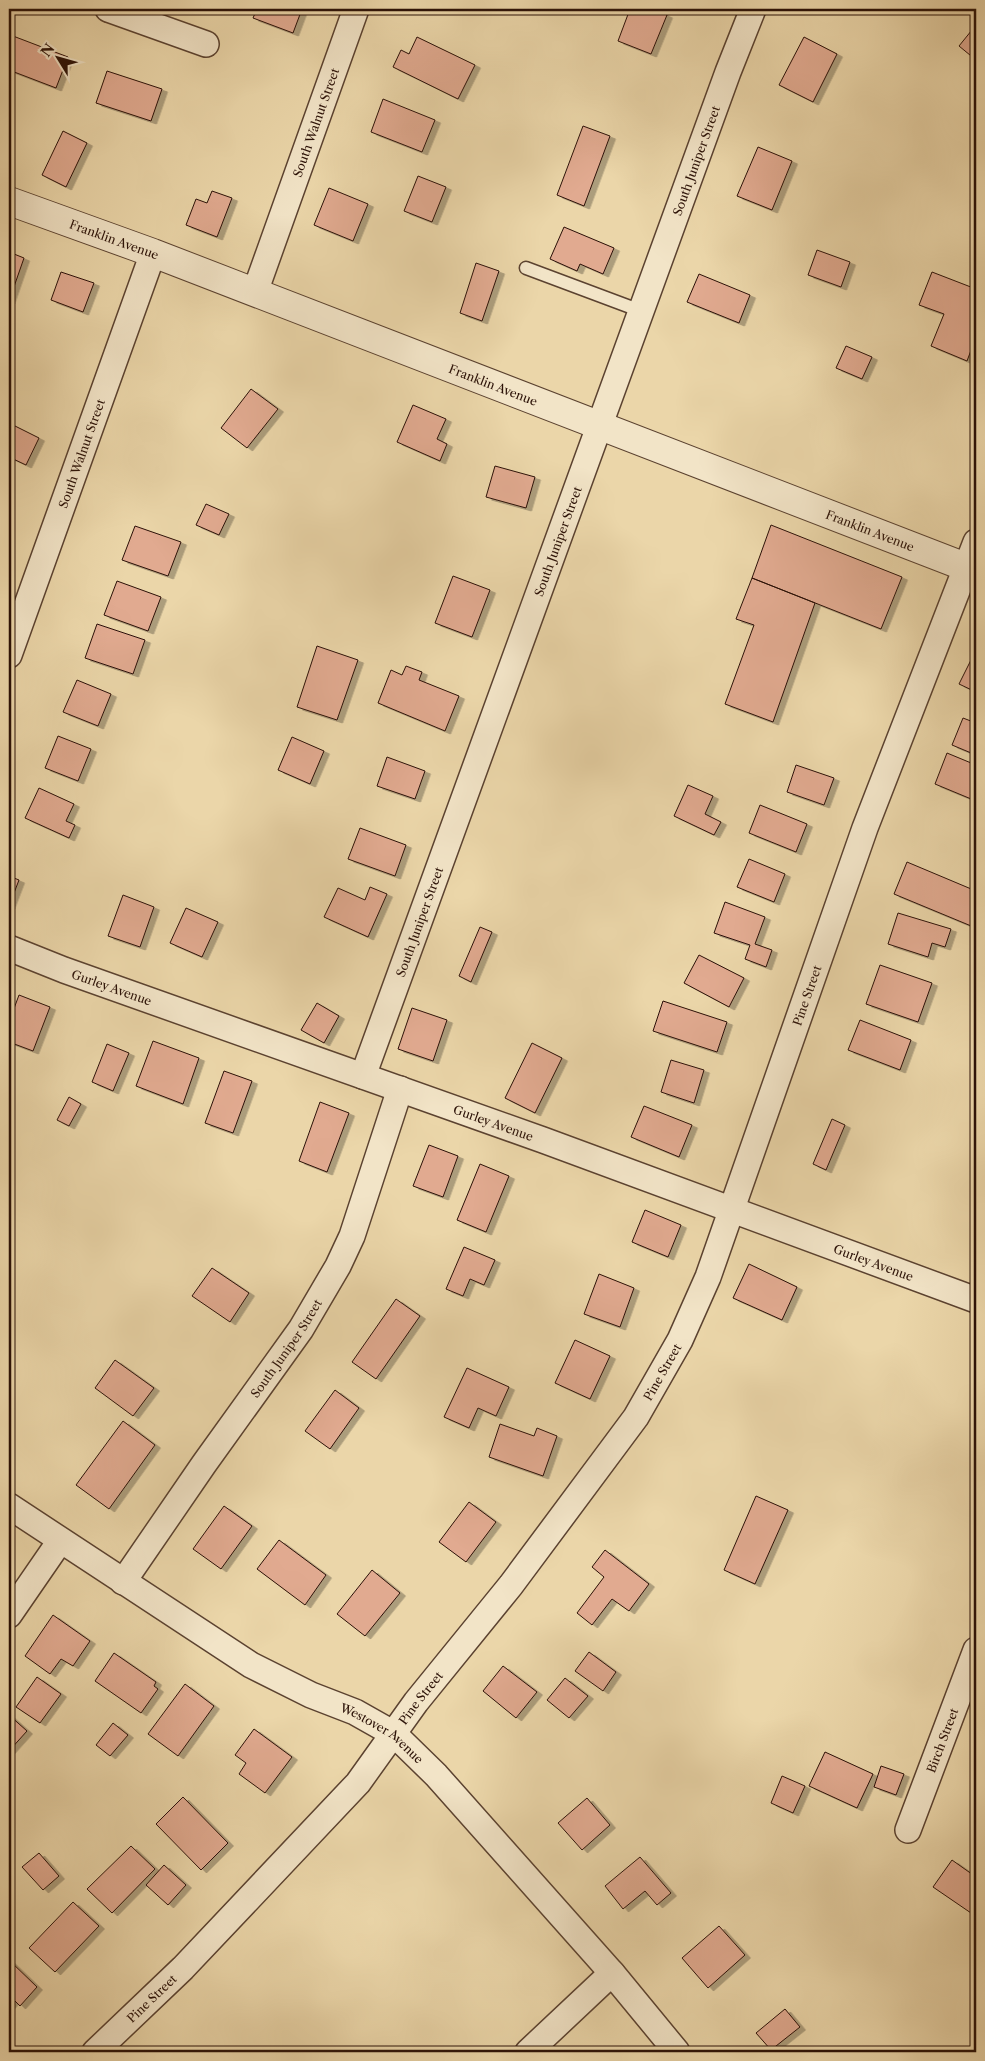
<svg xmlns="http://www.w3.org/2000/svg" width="985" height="2061" font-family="'Libre Caslon Text',serif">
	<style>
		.building { fill: #e1aa90; stroke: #2b1107; filter: url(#shadow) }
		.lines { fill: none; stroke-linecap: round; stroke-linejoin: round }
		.service-casing { stroke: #5b4230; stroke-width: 15 }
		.minor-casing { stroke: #5b4230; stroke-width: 28 }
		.tertiary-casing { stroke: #5b4230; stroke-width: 30 }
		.service { stroke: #f2e4c7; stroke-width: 12 }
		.minor { stroke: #f2e4c7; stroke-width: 25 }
		.tertiary { stroke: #f2e4c7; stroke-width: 28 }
		.labels { text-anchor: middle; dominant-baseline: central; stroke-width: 4; stroke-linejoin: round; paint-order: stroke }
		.street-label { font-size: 12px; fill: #2b1107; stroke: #f2e4c7 }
	</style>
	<defs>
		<filter id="shadow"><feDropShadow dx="5.5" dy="3" stdDeviation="0" flood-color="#0004"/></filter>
	</defs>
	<rect width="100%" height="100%" fill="#ebd6a9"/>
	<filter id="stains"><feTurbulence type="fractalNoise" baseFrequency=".004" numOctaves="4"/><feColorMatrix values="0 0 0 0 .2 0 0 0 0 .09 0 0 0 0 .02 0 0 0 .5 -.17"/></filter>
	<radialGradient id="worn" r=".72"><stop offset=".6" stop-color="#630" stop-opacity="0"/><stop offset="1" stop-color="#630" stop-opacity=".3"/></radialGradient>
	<path class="building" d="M 257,9 L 302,9 L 293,33 L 253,18 Z
		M 630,9 L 664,9 L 662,13 L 667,15 L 651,54 L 618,41 Z
		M 976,25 L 976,60 L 959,46 Z
		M 13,36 L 68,57 L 56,88 L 9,70 L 9,48 Z
		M 417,37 L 475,65 L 458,99 L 393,67 L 401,50 L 409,54 Z
		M 804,37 L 837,54 L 813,102 L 779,85 Z
		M 107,71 L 162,89 L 151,121 L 96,103 Z
		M 383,99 L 435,120 L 422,152 L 371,132 Z
		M 583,126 L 610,136 L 584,206 L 557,195 Z
		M 63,131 L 87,143 L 66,187 L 42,175 Z
		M 758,147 L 792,161 L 772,210 L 737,196 Z
		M 418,176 L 446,187 L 432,222 L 404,211 Z
		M 329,188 L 368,204 L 353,241 L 314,225 Z
		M 212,191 L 232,198 L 217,237 L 186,225 L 196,199 L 207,203 Z
		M 564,227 L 614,248 L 603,274 L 580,264 L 577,271 L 550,259 Z
		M 976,229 L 976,241 L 972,238 Z
		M 817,250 L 850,262 L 841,287 L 808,275 Z
		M 9,252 L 24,258 L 9,301 Z
		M 476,263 L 499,271 L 482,321 L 460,313 Z
		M 61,272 L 94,283 L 83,312 L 51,300 Z
		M 932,272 L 976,289 L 976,337 L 967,361 L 931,346 L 944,314 L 919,305 Z
		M 699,274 L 750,295 L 739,323 L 687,302 Z
		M 846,346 L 872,357 L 862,379 L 836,368 Z
		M 251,389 L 278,409 L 247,448 L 221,428 Z
		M 413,405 L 446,419 L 437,439 L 447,444 L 440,461 L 397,442 Z
		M 9,423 L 39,438 L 26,465 L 9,457 Z
		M 495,466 L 535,477 L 526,508 L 486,497 Z
		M 206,504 L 229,514 L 219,535 L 196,525 Z
		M 771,525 L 902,577 L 881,629 L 752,578 Z
		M 135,526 L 181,542 L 168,576 L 122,560 Z
		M 453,576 L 490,590 L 472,637 L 435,623 Z
		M 752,578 L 815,603 L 773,722 L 725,704 L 754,625 L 736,619 Z
		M 117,581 L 161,597 L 148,631 L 104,615 Z
		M 97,624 L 145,640 L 133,674 L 85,658 Z
		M 317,646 L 358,660 L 337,720 L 297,707 Z
		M 972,658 L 976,661 L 976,692 L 959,684 Z
		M 406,666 L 422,672 L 419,680 L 459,696 L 445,731 L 378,703 L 391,670 L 402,675 Z
		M 77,680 L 111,694 L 98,726 L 63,712 Z
		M 963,718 L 976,723 L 976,755 L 952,745 Z
		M 58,736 L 91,749 L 78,781 L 45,768 Z
		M 292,737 L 324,751 L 310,784 L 278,770 Z
		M 947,753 L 976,765 L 976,801 L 935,784 Z
		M 387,757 L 425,771 L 415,799 L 377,786 Z
		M 796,765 L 834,778 L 824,805 L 787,792 Z
		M 688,785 L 713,796 L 705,814 L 721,822 L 714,835 L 674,816 Z
		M 39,788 L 74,804 L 66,821 L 75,825 L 69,838 L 25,818 Z
		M 760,805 L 807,824 L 796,852 L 749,833 Z
		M 360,828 L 406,845 L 395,876 L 348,859 Z
		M 749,859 L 785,874 L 774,902 L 737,887 Z
		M 907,862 L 976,891 L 976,928 L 894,894 Z
		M 9,876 L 19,880 L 9,906 Z
		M 370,887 L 387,894 L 368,937 L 324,917 L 338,888 L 365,900 Z
		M 123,895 L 154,907 L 140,947 L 108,936 Z
		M 725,902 L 765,917 L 755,944 L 772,950 L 766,967 L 745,959 L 750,945 L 714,933 Z
		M 186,908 L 218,922 L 202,957 L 170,943 Z
		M 898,913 L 951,929 L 945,947 L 932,943 L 928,957 L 888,944 Z
		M 480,927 L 492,932 L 471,982 L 459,976 Z
		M 699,955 L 744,978 L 729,1007 L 684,983 Z
		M 880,965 L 932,983 L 918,1022 L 866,1004 Z
		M 19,995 L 50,1007 L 33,1051 L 9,1042 L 9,1022 Z
		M 663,1001 L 727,1022 L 717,1052 L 653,1031 Z
		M 317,1003 L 339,1016 L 324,1043 L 301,1030 Z
		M 412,1008 L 447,1020 L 433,1061 L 398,1049 Z
		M 860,1020 L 911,1040 L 900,1070 L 848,1050 Z
		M 153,1041 L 199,1058 L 183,1104 L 136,1086 Z
		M 532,1043 L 562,1058 L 535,1113 L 505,1098 Z
		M 107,1044 L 129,1053 L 113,1091 L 92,1082 Z
		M 671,1060 L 704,1070 L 694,1103 L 661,1092 Z
		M 224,1071 L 252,1081 L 233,1133 L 205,1123 Z
		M 69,1097 L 81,1104 L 69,1126 L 57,1120 Z
		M 320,1102 L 349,1113 L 327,1172 L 299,1161 Z
		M 644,1106 L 692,1125 L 679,1157 L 631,1137 Z
		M 832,1119 L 845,1125 L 826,1170 L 813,1164 Z
		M 429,1145 L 458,1156 L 443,1197 L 413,1186 Z
		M 480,1164 L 509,1176 L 486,1232 L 457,1220 Z
		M 645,1210 L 681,1225 L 668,1257 L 632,1242 Z
		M 464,1247 L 495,1260 L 484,1285 L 470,1279 L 463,1296 L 446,1289 Z
		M 749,1264 L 797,1287 L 782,1320 L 733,1298 Z
		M 212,1268 L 249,1293 L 230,1322 L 192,1296 Z
		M 599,1274 L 634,1288 L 620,1327 L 584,1314 Z
		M 396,1299 L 420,1316 L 376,1379 L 352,1362 Z
		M 575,1340 L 610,1356 L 590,1399 L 555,1383 Z
		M 115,1360 L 154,1388 L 133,1416 L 95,1388 Z
		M 467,1368 L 509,1387 L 496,1416 L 478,1408 L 469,1428 L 444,1417 Z
		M 335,1390 L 359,1408 L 330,1449 L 305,1431 Z
		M 123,1421 L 155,1445 L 109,1509 L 76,1485 Z
		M 500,1424 L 534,1436 L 537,1428 L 557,1436 L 543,1476 L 489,1457 Z
		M 756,1496 L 788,1510 L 755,1584 L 724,1570 Z
		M 469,1502 L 496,1522 L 466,1562 L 439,1542 Z
		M 224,1506 L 252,1526 L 221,1569 L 193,1549 Z
		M 279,1540 L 326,1575 L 305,1605 L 257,1569 Z
		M 605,1550 L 649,1584 L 629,1611 L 612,1599 L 592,1625 L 577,1613 L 604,1577 L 592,1567 Z
		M 372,1570 L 400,1593 L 365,1636 L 337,1614 Z
		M 53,1615 L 90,1641 L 73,1666 L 61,1659 L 50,1674 L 25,1656 Z
		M 589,1652 L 616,1672 L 603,1691 L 575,1671 Z
		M 114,1653 L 156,1682 L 154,1686 L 158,1689 L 141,1713 L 95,1681 Z
		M 503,1666 L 537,1692 L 516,1718 L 483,1691 Z
		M 37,1677 L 61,1694 L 40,1723 L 16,1707 Z
		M 565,1678 L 588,1696 L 569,1718 L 547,1700 Z
		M 185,1684 L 214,1706 L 178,1756 L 148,1734 Z
		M 9,1715 L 27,1731 L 9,1751 Z
		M 113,1723 L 128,1735 L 110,1756 L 96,1745 Z
		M 254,1729 L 292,1757 L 265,1793 L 239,1774 L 246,1763 L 235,1755 Z
		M 825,1752 L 873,1774 L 857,1808 L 809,1786 Z
		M 881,1766 L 904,1774 L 896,1795 L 874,1787 Z
		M 782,1776 L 805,1786 L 793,1813 L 771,1803 Z
		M 183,1797 L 228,1843 L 201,1870 L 156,1824 Z
		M 587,1798 L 610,1825 L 582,1850 L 558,1823 Z
		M 131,1846 L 155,1869 L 112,1913 L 87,1889 Z
		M 39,1853 L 59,1876 L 43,1890 L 22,1867 Z
		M 640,1857 L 671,1893 L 657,1905 L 645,1891 L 623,1909 L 605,1886 Z
		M 952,1860 L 976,1877 L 976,1905 L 971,1913 L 933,1887 Z
		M 164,1865 L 186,1885 L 168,1905 L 146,1885 Z
		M 73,1902 L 99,1926 L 55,1972 L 29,1948 Z
		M 719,1926 L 745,1955 L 708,1988 L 682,1958 Z
		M 9,1960 L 37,1987 L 20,2006 L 14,2000 L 9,2006 Z
		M 785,2009 L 800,2027 L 771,2050 L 756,2033 Z"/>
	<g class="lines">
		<defs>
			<path id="service" d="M 526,268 L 641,311"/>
			<g id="minor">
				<path d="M 108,9 L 206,44"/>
				<path id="s1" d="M 255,292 L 356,9"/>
				<path id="s2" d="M 9,655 L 153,253"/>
				<path id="s3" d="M 9,948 L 64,970 L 543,1140 L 976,1300"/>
				<path id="s4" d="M 363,1076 L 728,72 L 753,9"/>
				<path id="s5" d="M 9,1506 L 251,1665 L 311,1695 L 355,1712 L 394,1734 L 436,1775 L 612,1973 L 677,2052"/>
				<path id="s6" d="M 123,1582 L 204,1464 L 301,1329 L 338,1266 L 352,1236 L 400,1089"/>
				<path d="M 9,1615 L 60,1541"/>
				<path id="s7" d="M 908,1830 L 976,1650"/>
				<path id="s8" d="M 95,2052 L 183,1968 L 358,1783 L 416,1702 L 511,1585 L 636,1417 L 680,1340 L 708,1277 L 865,828 L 976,542"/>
				<path d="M 528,2052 L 612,1973"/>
			</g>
			<g id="tertiary">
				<path id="s9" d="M 9,201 L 153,253 L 976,571"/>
			</g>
		</defs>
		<use href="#service" class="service-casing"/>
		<use href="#minor" class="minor-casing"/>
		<use href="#tertiary" class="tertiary-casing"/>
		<use href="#service" class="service"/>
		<use href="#minor" class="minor"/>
		<use href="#tertiary" class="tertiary"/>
	</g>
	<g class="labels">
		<g class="street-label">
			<text stroke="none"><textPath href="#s1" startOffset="180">South Walnut Street</textPath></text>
			<text stroke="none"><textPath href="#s4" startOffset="974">South Juniper Street</textPath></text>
			<text stroke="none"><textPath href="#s9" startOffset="112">Franklin Avenue</textPath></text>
			<text stroke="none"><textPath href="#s9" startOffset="518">Franklin Avenue</textPath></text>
			<text stroke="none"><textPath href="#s2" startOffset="214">South Walnut Street</textPath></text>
			<text stroke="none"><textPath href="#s9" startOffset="922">Franklin Avenue</textPath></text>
			<text stroke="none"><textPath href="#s4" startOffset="569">South Juniper Street</textPath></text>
			<text stroke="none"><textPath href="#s4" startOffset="164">South Juniper Street</textPath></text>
			<text stroke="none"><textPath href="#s3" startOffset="110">Gurley Avenue</textPath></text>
			<text stroke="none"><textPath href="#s8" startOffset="1292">Pine Street</textPath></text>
			<text stroke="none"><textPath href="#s3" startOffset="515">Gurley Avenue</textPath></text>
			<text stroke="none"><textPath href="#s3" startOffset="920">Gurley Avenue</textPath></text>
			<text stroke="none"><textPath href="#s6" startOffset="285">South Juniper Street</textPath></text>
			<text stroke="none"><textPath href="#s8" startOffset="888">Pine Street</textPath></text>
			<text stroke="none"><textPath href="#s8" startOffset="482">Pine Street</textPath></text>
			<text stroke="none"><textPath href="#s5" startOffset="438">Westover Avenue</textPath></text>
			<text stroke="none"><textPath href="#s7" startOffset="96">Birch Street</textPath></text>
			<text stroke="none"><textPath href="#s8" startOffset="78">Pine Street</textPath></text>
		</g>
	</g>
	<rect width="985" height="2061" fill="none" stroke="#ebd6a9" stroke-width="30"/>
	<rect x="10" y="10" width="965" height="2041" fill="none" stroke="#2b1107" stroke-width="2.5"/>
	<rect x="15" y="15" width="955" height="2031" fill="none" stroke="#2b1107"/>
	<g transform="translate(58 58) rotate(307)" stroke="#f2e4c7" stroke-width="4" paint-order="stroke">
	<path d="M0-4L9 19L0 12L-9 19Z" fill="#2b1107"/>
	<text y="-8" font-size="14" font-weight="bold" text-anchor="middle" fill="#2b1107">N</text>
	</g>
	<rect width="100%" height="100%" filter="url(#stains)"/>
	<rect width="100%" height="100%" fill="url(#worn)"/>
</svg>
